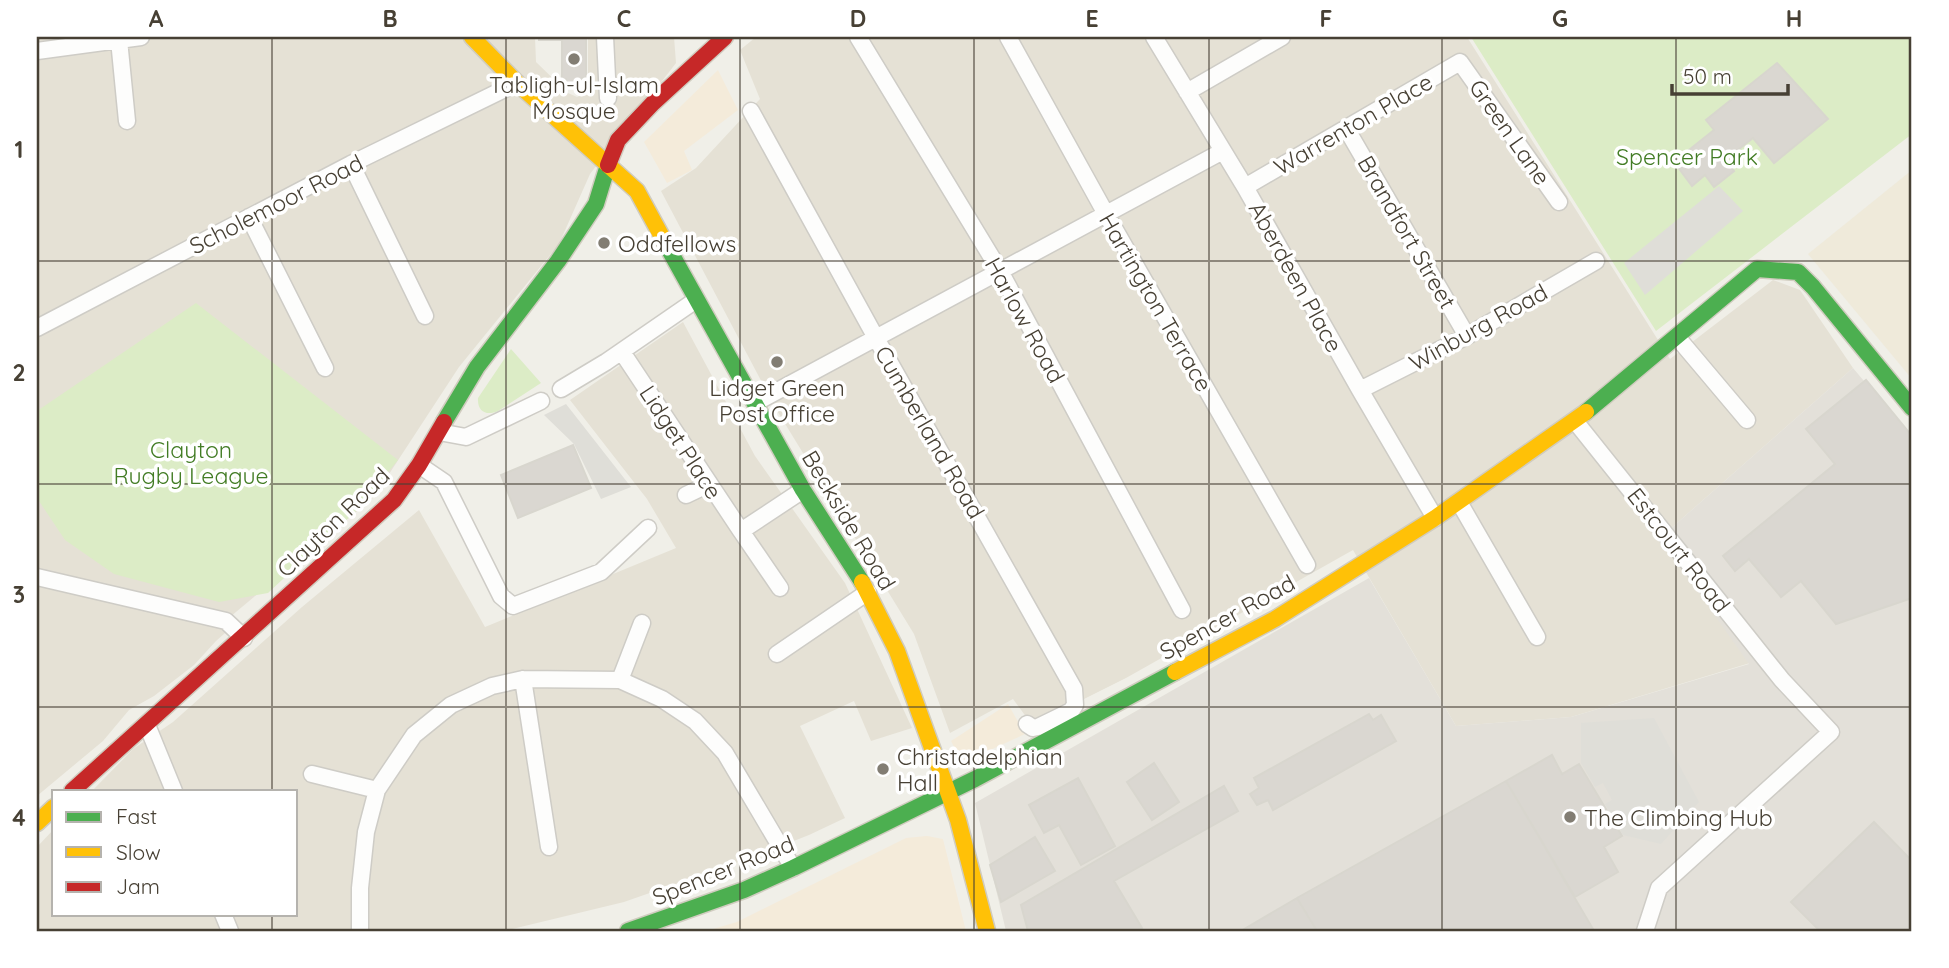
<svg xmlns="http://www.w3.org/2000/svg" width="1949" height="968" font-family="Quicksand,sans-serif">
	<style>
		.residential { fill: #e5e1d5 }
		.commercial { fill: #f4ebda }
		.industrial { fill: #e3e0d9 }
		.education { fill: #efeada }
		.green { fill: #dcecc6 }
		.parking { fill: #dfded8 }
		.building { fill: #dad7d1; stroke: #d8d6ce; stroke-width: 2 }
		.lines { fill: none; stroke-linecap: round; stroke-linejoin: round }
		.street-casing { stroke: #ceccc6; stroke-width: 19 }
		.fast-casing { stroke: #d0ccbf; stroke-width: 19 }
		.slow-casing { stroke: #d0ccbf; stroke-width: 19 }
		.jam-casing { stroke: #d0ccbf; stroke-width: 19 }
		.street { stroke: #fdfdfc; stroke-width: 16 }
		.fast { stroke: #4caf50; stroke-width: 16 }
		.slow { stroke: #ffc107; stroke-width: 16 }
		.jam { stroke: #c62828; stroke-width: 16 }
		.grid { fill: none; stroke: #474034; stroke-width: 2; stroke-opacity: 0.55 }
		.poi-dot { fill: #827d73; stroke: #fff; stroke-width: 2.5 }
		.labels { text-anchor: middle; dominant-baseline: central; stroke-width: 7; stroke-linejoin: round; paint-order: stroke }
		.poi-label { font-size: 23px; fill: #474034; stroke: #fff; text-anchor: start }
		.street-label { font-size: 23px; fill: #474034; stroke: #fff }
		.park-label { font-size: 23px; fill: #427c24; stroke: #fff }
		.neatline { fill: none; stroke: #474034; stroke-width: 2.5 }
		.grid-label { font-size: 23px; text-anchor: middle; font-weight: bold; fill: #474034 }
	</style>
	<rect width="100%" height="100%" fill="#f0efe8"/>
	<path class="residential" d="M 37,37 L 535,37 L 536,62 L 568,93 L 577,97 L 586,93 L 588,89 L 588,37 L 674,37 L 676,63 L 590,174 L 559,244 L 459,367 L 374,497 L 224,622 L 233,626 L 216,641 L 194,665 L 154,696 L 129,710 L 103,741 L 37,796 Z
		M 756,37 L 1467,37 L 1670,359 L 1773,280 L 1800,290 L 1853,368 L 1660,538 L 1750,663 L 1571,717 L 1456,726 L 1353,550 L 1126,678 L 1032,725 L 1013,699 L 950,733 L 914,634 L 776,409 L 661,191 L 696,168 L 760,99 L 740,50 Z
		M 683,322 L 755,456 L 845,583 L 912,728 L 871,741 L 854,701 L 800,726 L 845,818 L 809,835 L 758,855 L 624,902 L 504,931 L 37,931 L 37,847 L 54,829 L 54,914 L 296,914 L 296,791 L 92,791 L 133,749 L 173,722 L 302,607 L 419,510 L 485,627 L 676,548 L 647,499 L 570,400 Z"/>
	<path class="commercial" d="M 718,70 L 738,110 L 684,151 L 692,170 L 667,183 L 644,142 Z
		M 1008,704 L 1025,734 L 962,763 L 951,741 Z
		M 927,836 L 943,839 L 966,931 L 706,931 L 737,922 L 906,838 Z"/>
	<path class="industrial" d="M 1853,368 L 1912,438 L 1912,931 L 1006,931 L 975,803 L 1369,578 L 1456,726 L 1571,717 L 1749,664 L 1660,538 Z"/>
	<path class="education" d="M 1912,170 L 1912,379 L 1808,254 Z"/>
	<path class="green" d="M 1471,37 L 1912,37 L 1912,134 L 1656,331 Z
		M 196,303 L 398,460 L 356,511 L 268,593 L 219,602 L 114,574 L 65,540 L 37,498 L 37,411 Z
		M 511,349 L 541,383 L 498,411 C 487,416 477,412 478,398 Z"/>
	<path class="parking" d="M 1719,186 L 1743,211 L 1645,295 L 1624,263 Z
		M 566,404 L 631,487 L 601,499 L 574,444 L 544,415 Z
		M 1654,718 L 1699,802 L 1661,844 L 1623,835 L 1605,804 L 1612,800 L 1603,783 L 1595,787 L 1581,763 L 1581,723 Z"/>
	<path class="building" d="M 539,37 L 588,37 L 586,39 L 586,78 L 582,78 L 582,83 L 566,83 L 566,79 L 562,79 L 562,40 L 539,40 Z
		M 1777,63 L 1828,119 L 1774,163 L 1753,138 L 1725,160 L 1734,171 L 1714,187 L 1705,175 L 1692,186 L 1674,162 L 1714,130 L 1706,120 Z
		M 1866,380 L 1912,436 L 1912,598 L 1836,624 L 1801,581 L 1781,597 L 1749,559 L 1735,571 L 1723,556 L 1835,464 L 1806,429 Z
		M 573,445 L 591,488 L 518,518 L 501,475 Z
		M 1369,714 L 1373,720 L 1381,715 L 1396,741 L 1273,810 L 1268,800 L 1257,805 L 1250,794 L 1259,788 L 1254,778 Z
		M 1552,755 L 1562,774 L 1579,764 L 1622,836 L 1604,847 L 1618,872 L 1575,897 L 1506,781 Z
		M 1154,763 L 1179,802 L 1152,820 L 1127,782 Z
		M 1078,778 L 1115,846 L 1081,865 L 1059,825 L 1044,833 L 1029,805 Z
		M 1506,781 L 1593,929 L 1589,931 L 1317,931 L 1297,898 Z
		M 1224,786 L 1238,811 L 1114,881 L 1142,928 L 1137,931 L 1028,931 L 1021,905 Z
		M 1874,822 L 1912,861 L 1912,931 L 1820,931 L 1791,902 Z
		M 1035,837 L 1055,871 L 1001,902 L 990,865 Z
		M 1297,898 L 1317,931 L 1241,931 Z"/>
	<g class="lines">
		<defs>
			<path id="street" d="M 605,37 L 608,98
				M 858,37 L 1000,271 L 1182,610
				M 1008,37 L 1106,214 L 1307,565
				M 1154,37 L 1245,187 L 1360,390 L 1435,518
				M 119,40 L 127,121
				M 37,51 L 141,37
				M 1187,92 L 1282,37
				M 751,111 L 876,338 L 1074,689 L 1075,705 L 1071,711 L 1038,727 L 1033,728 L 1027,724
				M 1346,128 L 1467,336
				M 351,164 L 425,316
				M 1245,187 L 1460,62 L 1559,202
				M 249,217 L 325,368
				M 37,328 L 351,164 L 517,83
				M 1677,337 L 1747,420
				M 622,352 L 741,531 L 803,490
				M 561,389 L 606,362 L 696,300
				M 1360,390 L 1467,336 L 1596,261
				M 755,403 L 1223,151
				M 1575,421 L 1782,680 L 1831,732 L 1659,888 L 1645,931
				M 439,432 L 466,437 L 541,401
				M 419,465 L 444,482 L 501,596 L 513,606 L 601,572 L 648,528
				M 686,495 L 709,484
				M 1459,502 L 1537,637
				M 741,531 L 780,588
				M 37,577 L 226,621 L 244,638
				M 777,654 L 868,592
				M 523,679 L 549,847
				M 620,680 L 642,623
				M 147,725 L 174,791
				M 312,774 L 377,790
				M 223,914 L 230,931
				M 360,931 L 360,888 L 366,832 L 377,790 L 414,735 L 451,705 L 492,686 L 523,679 L 620,680 L 662,699 L 695,721 L 725,753 L 793,868"/>
			<path id="fast" d="M 667,246 L 803,490 L 862,582
				M 1586,412 L 1757,269 L 1798,272 L 1813,287 L 1912,408
				M 444,422 L 477,367 L 558,261 L 596,204 L 608,165
				M 628,931 L 744,890 L 793,868 L 975,779 L 1175,672"/>
			<path id="slow" d="M 472,37 L 517,83 L 637,191 L 667,246
				M 862,582 L 897,651 L 958,820 L 987,931
				M 1175,672 L 1275,619 L 1435,518 L 1586,412
				M 37,823 L 54,807"/>
			<path id="jam" d="M 608,165 L 618,140 L 653,103 L 725,37
				M 72,791 L 394,500 L 419,465 L 444,422"/>
		</defs>
		<use href="#street" class="street-casing"/>
		<use href="#fast" class="fast-casing"/>
		<use href="#slow" class="slow-casing"/>
		<use href="#jam" class="jam-casing"/>
		<use href="#street" class="street"/>
		<use href="#fast" class="fast"/>
		<use href="#slow" class="slow"/>
		<use href="#jam" class="jam"/>
	</g>
	<path class="grid" d="M 272,37 L 272,791M 506,37 L 506,931M 740,37 L 740,931M 974,37 L 974,931M 1209,37 L 1209,931M 1442,37 L 1442,931M 1676,37 L 1676,931M 37,261 L 1912,261M 37,484 L 1912,484M 37,707 L 1912,707M 272,914 L 272,931"/>
	<g class="poi-dot">
		<circle cx="574" cy="59" r="7"/>
		<circle cx="604" cy="243" r="7"/>
		<circle cx="777" cy="362" r="7"/>
		<circle cx="883" cy="769" r="7"/>
		<circle cx="1570" cy="817" r="7"/>
	</g>
	<g class="labels">
		<g class="poi-label">
			<text x="574" y="84" text-anchor="middle">Tabligh-ul-Islam<tspan x="574" dy="26">Mosque</tspan></text>
			<text x="618" y="243">Oddfellows</text>
			<text x="777" y="387" text-anchor="middle">Lidget Green<tspan x="777" dy="26">Post Office</tspan></text>
			<text x="897" y="756">Christadelphian<tspan x="897" dy="26">Hall</tspan></text>
			<text x="1584" y="817">The Climbing Hub</text>
		</g>
		<g class="street-label">
			<text transform="translate(1353 124) rotate(-30)">Warrenton Place</text>
			<text transform="translate(1510 132) rotate(55)">Green Lane</text>
			<text transform="translate(276 204) rotate(-27)">Scholemoor Road</text>
			<text transform="translate(1407 232) rotate(60)">Brandfort Street</text>
			<text transform="translate(1296 277) rotate(61)">Aberdeen Place</text>
			<text transform="translate(1156 302) rotate(60)">Hartington Terrace</text>
			<text transform="translate(1025 320) rotate(61)">Harlow Road</text>
			<text transform="translate(1478 327) rotate(-29)">Winburg Road</text>
			<text transform="translate(930 432) rotate(60)">Cumberland Road</text>
			<text transform="translate(681 442) rotate(57)">Lidget Place</text>
			<text transform="translate(849 520) rotate(59)">Beckside Road</text>
			<text transform="translate(333 522) rotate(-44)">Clayton Road</text>
			<text transform="translate(1679 550) rotate(52)">Estcourt Road</text>
			<text transform="translate(1227 617) rotate(-29)">Spencer Road</text>
			<text transform="translate(723 870) rotate(-22)">Spencer Road</text>
		</g>
		<g class="park-label">
			<text x="1687" y="156">Spencer Park</text>
			<text x="191" y="449">Clayton<tspan x="191" dy="26">Rugby League</tspan></text>
		</g>
	</g>
	<rect width="1949" height="968" fill="none" stroke="#ffffff" stroke-width="77"/>
	<rect x="52" y="790" width="245" height="126" fill="#ffffff" stroke="#b5b3ae" stroke-width="2"/>
	<rect x="66" y="812" width="35" height="10" fill="#4caf50" stroke="#b5b3ae" stroke-width="2"/>
	<text x="116" y="824" font-size="21" fill="#474034">Fast</text>
	<rect x="66" y="847" width="35" height="10" fill="#ffc107" stroke="#b5b3ae" stroke-width="2"/>
	<text x="116" y="860" font-size="21" fill="#474034">Slow</text>
	<rect x="66" y="882" width="35" height="10" fill="#c62828" stroke="#b5b3ae" stroke-width="2"/>
	<text x="116" y="894" font-size="21" fill="#474034">Jam</text>
	<path d="M1672 84v10h116v-10" fill="none" stroke="#474034" stroke-width="3.5"/>
	<text x="1683" y="84" font-size="21" fill="#474034" stroke="#ffffff" stroke-width="5" paint-order="stroke">50 m</text>
	<rect x="38" y="38" width="1872" height="892" class="neatline"/>
	<g class="grid-label">
		<text x="156" y="27">A</text>
		<text x="390" y="27">B</text>
		<text x="624" y="27">C</text>
		<text x="858" y="27">D</text>
		<text x="1092" y="27">E</text>
		<text x="1326" y="27">F</text>
		<text x="1560" y="27">G</text>
		<text x="1794" y="27">H</text>
		<text x="19" y="158">1</text>
		<text x="19" y="381">2</text>
		<text x="19" y="603">3</text>
		<text x="19" y="826">4</text>
	</g>
</svg>
